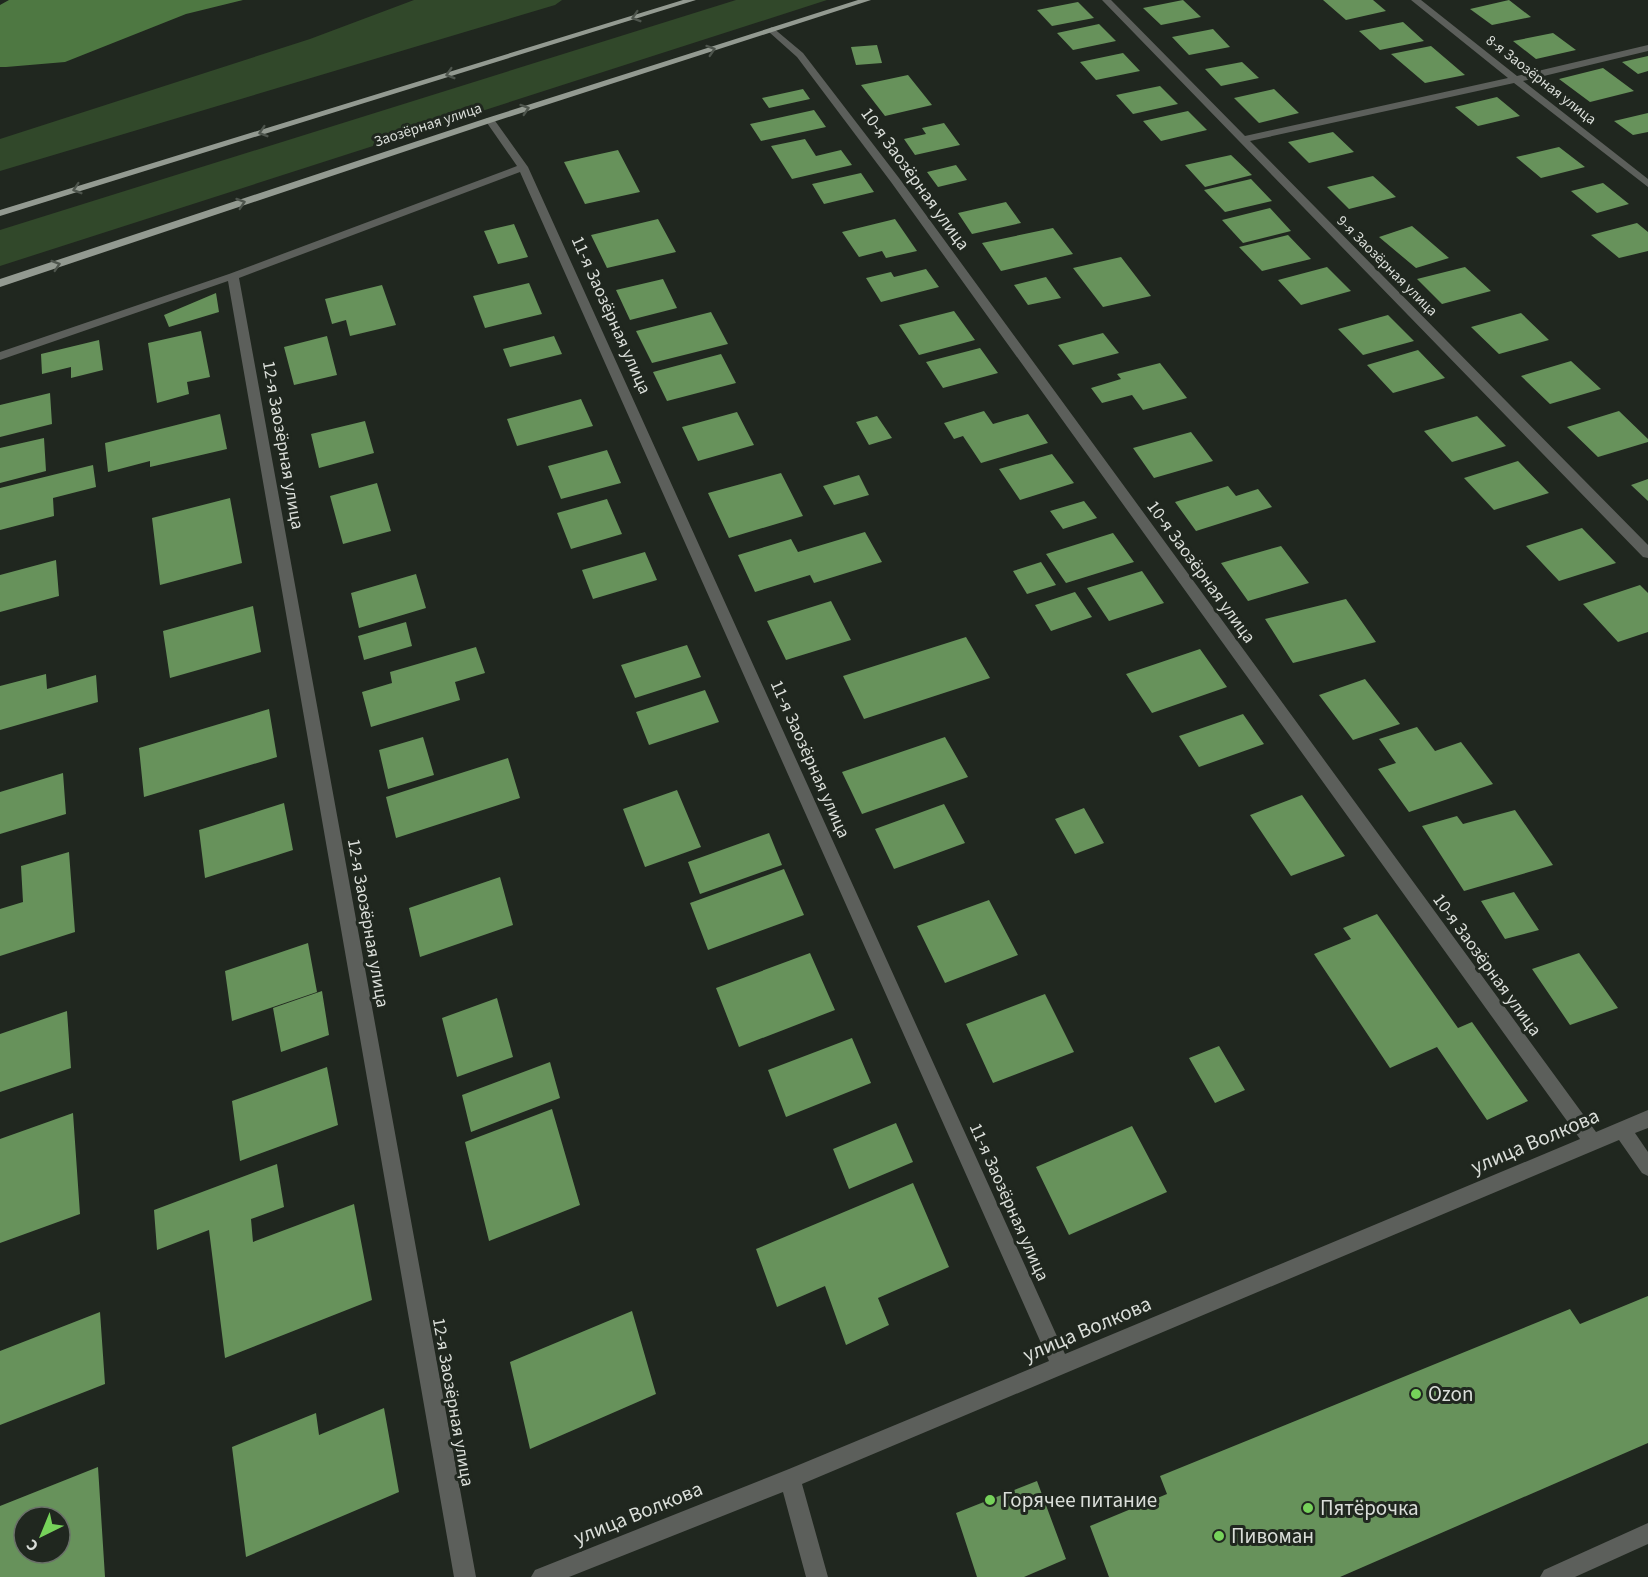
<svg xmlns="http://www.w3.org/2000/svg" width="1648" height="1577" font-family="'Source Sans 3',sans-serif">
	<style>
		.green { fill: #31482a }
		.water { fill: #4e7842 }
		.building { fill: #67925b; fill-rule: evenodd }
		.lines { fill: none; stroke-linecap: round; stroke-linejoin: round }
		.minor { fill: #5c5f5b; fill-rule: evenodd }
		.major { fill: #939a91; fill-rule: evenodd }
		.oneway { stroke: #4e554d }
		.poi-dot { fill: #76d25a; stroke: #20271f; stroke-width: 2 }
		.labels { text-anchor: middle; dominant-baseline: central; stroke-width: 6; stroke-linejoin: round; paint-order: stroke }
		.far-street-label { font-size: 15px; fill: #daded9; stroke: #20271f }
		.street-label { font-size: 18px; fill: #daded9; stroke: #20271f }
		.near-street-label { font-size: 21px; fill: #daded9; stroke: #20271f }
		.near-poi-label { font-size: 21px; fill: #daded9; stroke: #20271f; text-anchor: start }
	</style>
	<rect width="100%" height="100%" fill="#20271f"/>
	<path class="green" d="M 414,0 L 562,0 L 555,5 L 0,171 L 0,139 L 310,39 Z
		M 736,0 L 827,0 L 0,266 L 0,230 Z"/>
	<path class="water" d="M 9,0 L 243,0 L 186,14 L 65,62 L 6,67 L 0,67 L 0,5 Z"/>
	<path class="building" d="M 1183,0 L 1201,17 L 1161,25 L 1143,8 Z
		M 1323,0 L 1373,0 L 1386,11 L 1346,20 Z
		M 1509,0 L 1531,17 L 1492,25 L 1470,9 Z
		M 1078,2 L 1094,18 L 1052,26 L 1037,10 Z
		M 1403,22 L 1424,41 L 1380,50 L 1359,31 Z
		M 1099,24 L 1116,41 L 1073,50 L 1057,33 Z
		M 1213,29 L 1230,47 L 1189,55 L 1172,37 Z
		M 1553,33 L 1576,50 L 1536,59 L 1513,41 Z
		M 877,45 L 882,63 L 856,65 L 851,47 Z
		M 1431,46 L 1465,75 L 1425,83 L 1391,54 Z
		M 1123,53 L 1140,71 L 1096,80 L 1080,62 Z
		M 1648,56 L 1648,71 L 1638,74 L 1622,62 Z
		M 1242,62 L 1259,78 L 1221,86 L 1205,69 Z
		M 1603,68 L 1634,91 L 1590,102 L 1559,79 Z
		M 908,75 L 932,105 L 885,116 L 861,85 Z
		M 1160,86 L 1178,104 L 1133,114 L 1116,95 Z
		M 803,89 L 810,99 L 769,108 L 762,98 Z
		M 1274,89 L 1299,113 L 1259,123 L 1234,98 Z
		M 1497,97 L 1520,116 L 1478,126 L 1455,107 Z
		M 814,110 L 826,127 L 761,141 L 750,124 Z
		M 1188,111 L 1207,130 L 1161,141 L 1143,121 Z
		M 1648,113 L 1648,132 L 1633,135 L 1614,121 Z
		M 944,123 L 960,145 L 915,155 L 904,139 L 926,134 L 922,128 Z
		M 1333,132 L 1354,152 L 1309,163 L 1288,142 Z
		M 805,139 L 816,156 L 841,150 L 852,165 L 792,179 L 771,146 Z
		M 1559,147 L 1585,167 L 1541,178 L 1516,157 Z
		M 618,150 L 640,192 L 585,204 L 564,162 Z
		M 1231,155 L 1252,175 L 1205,187 L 1185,165 Z
		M 956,165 L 967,180 L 938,187 L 927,172 Z
		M 861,173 L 874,192 L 824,204 L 812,184 Z
		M 1373,176 L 1396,197 L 1349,209 L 1327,187 Z
		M 1251,179 L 1272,201 L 1225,212 L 1204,190 Z
		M 1603,183 L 1629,204 L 1597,213 L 1571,191 Z
		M 1006,202 L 1021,223 L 972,234 L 958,213 Z
		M 1270,208 L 1291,231 L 1243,243 L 1222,220 Z
		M 658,219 L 676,252 L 607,268 L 591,235 Z
		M 895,219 L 917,251 L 886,258 L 882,251 L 859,257 L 842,232 Z
		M 1637,223 L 1648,232 L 1648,251 L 1619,258 L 1591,235 Z
		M 514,224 L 528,257 L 498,264 L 484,231 Z
		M 1412,226 L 1449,258 L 1416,268 L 1379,237 Z
		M 1053,228 L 1073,254 L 1001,271 L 982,243 Z
		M 1288,235 L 1311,259 L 1262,271 L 1239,247 Z
		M 1121,257 L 1151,296 L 1103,307 L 1073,268 Z
		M 1327,267 L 1351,291 L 1301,305 L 1278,280 Z
		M 1465,267 L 1491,291 L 1442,304 L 1417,279 Z
		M 926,269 L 939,287 L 881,302 L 866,278 L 891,272 L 894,277 Z
		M 1046,277 L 1061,298 L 1028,305 L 1014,285 Z
		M 663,279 L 677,308 L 630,320 L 616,290 Z
		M 529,283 L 542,314 L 485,328 L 473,296 Z
		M 382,285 L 396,325 L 350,336 L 346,320 L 332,324 L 325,299 Z
		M 216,293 L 219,312 L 169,327 L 164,315 Z
		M 954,311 L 975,340 L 919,355 L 899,325 Z
		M 711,312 L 728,344 L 652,363 L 636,331 Z
		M 1521,313 L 1549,340 L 1499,354 L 1471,327 Z
		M 1388,315 L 1414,341 L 1363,355 L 1338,329 Z
		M 201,331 L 210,377 L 187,382 L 189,394 L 157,403 L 148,343 Z
		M 1103,333 L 1119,353 L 1073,365 L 1058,345 Z
		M 327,336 L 337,375 L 294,385 L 284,347 Z
		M 554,336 L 562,354 L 510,367 L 503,349 Z
		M 99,340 L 103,370 L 71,378 L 71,367 L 42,374 L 41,354 Z
		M 980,348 L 998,373 L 943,388 L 926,362 Z
		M 1418,350 L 1445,378 L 1393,393 L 1367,365 Z
		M 721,354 L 736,383 L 667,401 L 653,372 Z
		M 1571,361 L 1601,389 L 1550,404 L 1521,376 Z
		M 1160,363 L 1187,398 L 1143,410 L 1132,395 L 1102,403 L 1091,388 L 1121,379 L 1117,374 Z
		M 50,393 L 52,424 L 0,437 L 0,405 Z
		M 581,399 L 593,426 L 517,446 L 507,419 Z
		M 984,411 L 993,424 L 1028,414 L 1048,443 L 981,463 L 963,436 L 954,439 L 944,423 Z
		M 1619,411 L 1648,439 L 1648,442 L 1598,457 L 1567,427 Z
		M 737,412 L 754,445 L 698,461 L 682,427 Z
		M 220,414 L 227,449 L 150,467 L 150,461 L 108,472 L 105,443 Z
		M 877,416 L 892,438 L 869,445 L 856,422 Z
		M 1477,416 L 1506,446 L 1452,462 L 1424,431 Z
		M 365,421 L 374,453 L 319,468 L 311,434 Z
		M 1191,432 L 1213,461 L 1154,478 L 1133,448 Z
		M 44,438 L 46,471 L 0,483 L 0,448 Z
		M 607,450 L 621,483 L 561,499 L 548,466 Z
		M 1052,454 L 1074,483 L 1020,500 L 999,469 Z
		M 1518,461 L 1549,493 L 1494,510 L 1464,478 Z
		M 93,465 L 96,487 L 53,498 L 54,516 L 0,530 L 0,488 Z
		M 781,473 L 803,516 L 729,538 L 708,493 Z
		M 859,475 L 869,495 L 834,505 L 823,486 Z
		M 1648,479 L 1648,501 L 1631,485 Z
		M 377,483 L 391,531 L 343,544 L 330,496 Z
		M 1228,486 L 1236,496 L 1258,489 L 1272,507 L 1196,531 L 1175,502 Z
		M 230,498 L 242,563 L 160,585 L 152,518 Z
		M 607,499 L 622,534 L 571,549 L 557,513 Z
		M 1084,501 L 1097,518 L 1063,529 L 1050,511 Z
		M 1582,528 L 1616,563 L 1559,581 L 1526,546 Z
		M 865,532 L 882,562 L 814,583 L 810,575 L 755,592 L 738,555 L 791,539 L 798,552 Z
		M 1113,533 L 1134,562 L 1066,583 L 1046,554 Z
		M 1281,546 L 1309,583 L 1248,601 L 1221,563 Z
		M 645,552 L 657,580 L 593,599 L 582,570 Z
		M 56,560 L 59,596 L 0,612 L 0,575 Z
		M 1041,562 L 1056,585 L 1027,594 L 1013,571 Z
		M 1142,571 L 1164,603 L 1109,621 L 1087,588 Z
		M 416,574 L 426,608 L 359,628 L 351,593 Z
		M 1640,585 L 1648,593 L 1648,632 L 1618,642 L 1583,604 Z
		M 1075,592 L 1092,617 L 1051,631 L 1035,605 Z
		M 1346,599 L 1376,642 L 1293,663 L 1265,619 Z
		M 831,601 L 851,640 L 786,660 L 767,621 Z
		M 253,606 L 261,652 L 170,678 L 163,631 Z
		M 406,622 L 412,646 L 364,660 L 358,636 Z
		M 966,637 L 990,678 L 864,719 L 843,676 Z
		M 687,645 L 701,677 L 635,698 L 621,665 Z
		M 476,647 L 485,673 L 455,682 L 460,700 L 371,727 L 362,692 L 392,683 L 390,672 Z
		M 1200,649 L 1227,687 L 1152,713 L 1126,674 Z
		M 46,674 L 47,689 L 96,675 L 98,702 L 0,730 L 0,686 Z
		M 1365,679 L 1400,724 L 1353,740 L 1319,695 Z
		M 705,690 L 719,722 L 649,745 L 636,712 Z
		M 269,709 L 277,757 L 144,797 L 139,748 Z
		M 1243,714 L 1264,744 L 1199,767 L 1179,736 Z
		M 1417,727 L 1435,751 L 1461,742 L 1493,784 L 1409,812 L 1378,769 L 1396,763 L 1379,739 Z
		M 423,737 L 434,775 L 388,789 L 379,750 Z
		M 945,737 L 968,777 L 862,814 L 842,772 Z
		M 508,758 L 520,798 L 396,838 L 386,797 Z
		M 63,773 L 66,814 L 0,834 L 0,792 Z
		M 677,790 L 701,847 L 645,867 L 623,809 Z
		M 1302,795 L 1345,856 L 1291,876 L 1250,815 Z
		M 284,803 L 293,850 L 205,878 L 199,830 Z
		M 944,804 L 965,843 L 894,869 L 875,829 Z
		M 1084,808 L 1104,843 L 1075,854 L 1055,819 Z
		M 1515,810 L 1553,865 L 1464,891 L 1422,826 L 1457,816 L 1463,824 Z
		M 769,833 L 782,865 L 700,894 L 688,862 Z
		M 69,852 L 75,932 L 0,956 L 0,909 L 23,902 L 21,866 Z
		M 784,869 L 804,915 L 708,950 L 690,903 Z
		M 500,877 L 513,925 L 420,957 L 409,908 Z
		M 1514,892 L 1539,930 L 1505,939 L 1481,901 Z
		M 989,900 L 1018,955 L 945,983 L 917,926 Z
		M 1377,914 L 1458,1028 L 1472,1022 L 1528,1101 L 1487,1120 L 1437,1047 L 1390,1068 L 1314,954 L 1351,939 L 1343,928 Z
		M 308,943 L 317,992 L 232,1021 L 225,971 Z
		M 810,953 L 835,1010 L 739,1047 L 716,988 Z
		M 1579,953 L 1618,1008 L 1570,1025 L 1532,969 Z
		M 322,991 L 329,1035 L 281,1052 L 273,1008 Z
		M 1045,994 L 1074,1052 L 993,1083 L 966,1024 Z
		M 497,998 L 513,1057 L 457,1077 L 442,1018 Z
		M 67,1011 L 71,1068 L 0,1092 L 0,1034 Z
		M 852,1038 L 871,1083 L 786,1117 L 768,1070 Z
		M 1219,1046 L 1245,1090 L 1215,1103 L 1189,1058 Z
		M 550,1062 L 560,1098 L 471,1132 L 462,1095 Z
		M 327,1067 L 338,1125 L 240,1161 L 232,1101 Z
		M 552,1109 L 580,1205 L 489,1241 L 465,1142 Z
		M 73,1113 L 80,1214 L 0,1243 L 0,1139 Z
		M 896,1123 L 913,1162 L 849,1189 L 833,1149 Z
		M 1132,1126 L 1167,1192 L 1069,1235 L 1036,1167 Z
		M 277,1164 L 284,1207 L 251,1219 L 253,1242 L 354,1204 L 372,1300 L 225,1358 L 209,1230 L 157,1250 L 154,1210 Z
		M 913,1183 L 949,1267 L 878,1298 L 889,1325 L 846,1345 L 825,1286 L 777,1307 L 756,1249 Z
		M 1648,1296 L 1648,1443 L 1340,1577 L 1109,1577 L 1090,1526 L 1167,1494 L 1160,1476 L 1570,1309 L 1580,1324 Z
		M 632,1311 L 656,1394 L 530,1449 L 510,1362 Z
		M 100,1312 L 105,1384 L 0,1425 L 0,1351 Z
		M 384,1408 L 399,1492 L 246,1557 L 232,1447 L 316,1413 L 319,1435 Z
		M 98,1467 L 105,1577 L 0,1577 L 0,1506 ZM 24,1517 L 60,1517 L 60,1553 L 24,1553 Z
		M 1037,1481 L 1066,1559 L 1024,1577 L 977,1577 L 956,1513 Z"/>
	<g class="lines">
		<path class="minor" d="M 1102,0 L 1111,0 L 1245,136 L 1508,78 L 1411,0 L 1421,0 L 1517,76 L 1648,45 L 1648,51 L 1523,81 L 1648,179 L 1648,187 L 1514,83 L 1250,141 L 1648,545 L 1648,558 L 1643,557 Z
			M 772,27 L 803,53 L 899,178 L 1596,1132 L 1648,1110 L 1648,1128 L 1635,1133 L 1648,1152 L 1648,1176 L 1642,1173 L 1619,1140 L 802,1484 L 828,1577 L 806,1577 L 783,1492 L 569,1577 L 531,1577 L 535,1570 L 789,1469 L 1049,1361 L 520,172 L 239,278 L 476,1577 L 454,1577 L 228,281 L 0,360 L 0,352 L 229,274 L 517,166 L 485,120 L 487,118 L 493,118 L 528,167 L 1065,1354 L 1580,1139 L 891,182 L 797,57 L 769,32 L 767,30 Z
			M 1648,1523 L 1648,1544 L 1575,1577 L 1540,1577 L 1544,1570 Z"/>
		<path class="major" d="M 683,0 L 696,0 L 0,216 L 0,210 Z
			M 858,0 L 871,0 L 493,122 L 0,287 L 0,279 L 487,118 Z"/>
	</g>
	<defs><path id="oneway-chevron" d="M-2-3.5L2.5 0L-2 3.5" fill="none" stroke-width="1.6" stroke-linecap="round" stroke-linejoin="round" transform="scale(1.5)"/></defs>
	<g class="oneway">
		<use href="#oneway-chevron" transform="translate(636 17) rotate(163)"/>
		<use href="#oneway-chevron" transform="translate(711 50) rotate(-18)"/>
		<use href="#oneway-chevron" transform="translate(450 74) rotate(163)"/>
		<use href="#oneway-chevron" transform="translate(525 109) rotate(-18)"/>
		<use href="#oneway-chevron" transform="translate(263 132) rotate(163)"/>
		<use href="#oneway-chevron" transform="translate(77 189) rotate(163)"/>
		<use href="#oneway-chevron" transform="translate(241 203) rotate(-18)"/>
		<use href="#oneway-chevron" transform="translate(56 265) rotate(-18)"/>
	</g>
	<g class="poi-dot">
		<circle cx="1416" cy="1394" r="6"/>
		<circle cx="990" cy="1500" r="6"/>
		<circle cx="1308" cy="1508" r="6"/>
		<circle cx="1219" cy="1536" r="6"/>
	</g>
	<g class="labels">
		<g class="far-street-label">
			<text transform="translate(1541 80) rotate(38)">8-я Заозёрная улица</text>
			<text transform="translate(428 125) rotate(-18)">Заозёрная улица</text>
			<text transform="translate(1387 266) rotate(45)">9-я Заозёрная улица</text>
		</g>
		<g class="street-label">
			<text transform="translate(915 179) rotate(54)">10-я Заозёрная улица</text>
			<text transform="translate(611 315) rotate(66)">11-я Заозёрная улица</text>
			<text transform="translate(283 445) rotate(80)">12-я Заозёрная улица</text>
			<text transform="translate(1201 572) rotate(54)">10-я Заозёрная улица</text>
			<text transform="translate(810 759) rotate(66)">11-я Заозёрная улица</text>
			<text transform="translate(368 923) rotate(80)">12-я Заозёрная улица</text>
			<text transform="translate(1487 965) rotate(54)">10-я Заозёрная улица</text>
			<text transform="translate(1009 1202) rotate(66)">11-я Заозёрная улица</text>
			<text transform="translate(453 1402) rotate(80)">12-я Заозёрная улица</text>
		</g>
		<g class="near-street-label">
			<text transform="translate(1535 1141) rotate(-23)">улица Волкова</text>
			<text transform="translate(1087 1329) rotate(-23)">улица Волкова</text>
			<text transform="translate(638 1513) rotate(-22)">улица Волкова</text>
		</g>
		<g class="near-poi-label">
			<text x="1428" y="1394">Ozon</text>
			<text x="1002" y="1500">Горячее питание</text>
			<text x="1320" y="1508">Пятёрочка</text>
			<text x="1231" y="1536">Пивоман</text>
		</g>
	</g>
	<g transform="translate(42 1535) rotate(223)"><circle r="28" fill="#20271f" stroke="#6a7069" stroke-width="1.5"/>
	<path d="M0-4.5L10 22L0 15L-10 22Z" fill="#76d25a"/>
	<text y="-9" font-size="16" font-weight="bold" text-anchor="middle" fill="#daded9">С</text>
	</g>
</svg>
